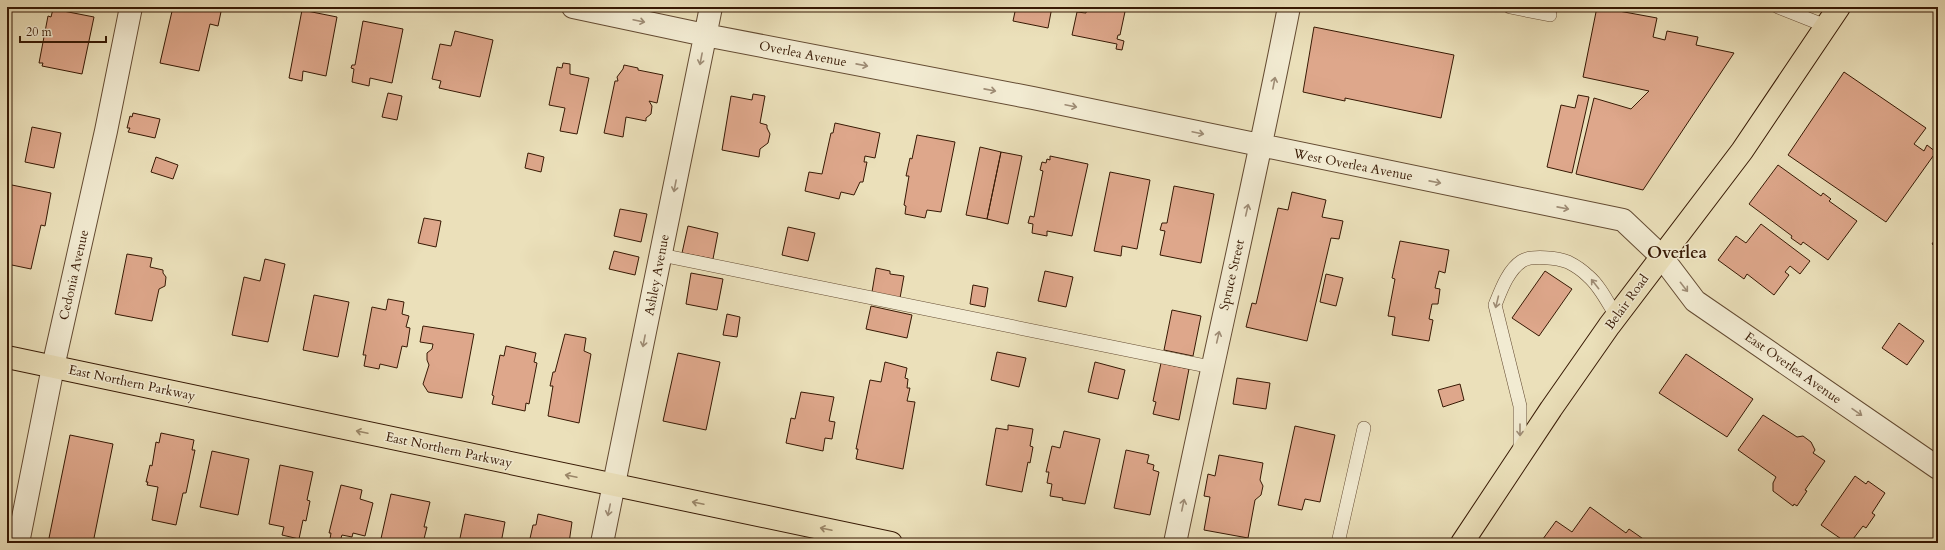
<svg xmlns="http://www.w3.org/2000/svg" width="1945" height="550" font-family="Cardo,serif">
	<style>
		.building { fill: #dea78b; stroke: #371904 }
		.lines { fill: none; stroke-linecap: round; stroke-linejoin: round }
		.lane-casing { stroke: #644b32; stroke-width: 14 }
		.street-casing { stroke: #644b32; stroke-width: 24 }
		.primary-casing { stroke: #371904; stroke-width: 24 }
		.lane { stroke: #f2ebd2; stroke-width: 13 }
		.street { stroke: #f2ebd2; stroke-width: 22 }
		.primary { stroke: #ebe0ba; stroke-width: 22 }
		.oneway { stroke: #9e8c75 }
		.oneway2 { stroke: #9a8668 }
		.labels { text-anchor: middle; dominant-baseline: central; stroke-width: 3; stroke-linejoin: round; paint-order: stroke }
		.street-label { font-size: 13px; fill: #371904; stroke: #f2ebd2 }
		.district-label { font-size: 17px; font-weight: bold; fill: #371904; stroke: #f2ebd2 }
	</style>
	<rect width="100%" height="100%" fill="#ebe0ba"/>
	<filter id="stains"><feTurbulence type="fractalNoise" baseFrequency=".005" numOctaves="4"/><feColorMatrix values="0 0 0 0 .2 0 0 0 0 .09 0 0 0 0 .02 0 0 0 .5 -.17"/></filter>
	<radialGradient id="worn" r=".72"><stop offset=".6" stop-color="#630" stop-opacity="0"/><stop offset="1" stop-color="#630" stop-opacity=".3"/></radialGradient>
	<path class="building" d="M 173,7 L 222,7 L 218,26 L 210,24 L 199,71 L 160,63 Z
		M 1016,7 L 1052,7 L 1048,28 L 1013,21 Z
		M 1087,7 L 1126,7 L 1120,35 L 1118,35 L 1117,39 L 1124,41 L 1122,50 L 1116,49 L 1117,44 L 1072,35 L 1077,12 L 1086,13 Z
		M 1597,7 L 1657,18 L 1653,37 L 1665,40 L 1667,31 L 1672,32 L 1698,37 L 1696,45 L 1734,53 L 1643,190 L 1576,174 L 1594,98 L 1631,109 L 1649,91 L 1583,77 Z
		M 53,9 L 94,17 L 82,74 L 42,66 L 43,63 L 39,63 L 48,16 L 51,17 Z
		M 302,10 L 337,17 L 326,76 L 303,71 L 302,81 L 289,78 Z
		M 363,21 L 403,29 L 392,83 L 370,78 L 369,86 L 352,82 L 354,69 L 351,68 L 352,65 L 355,65 Z
		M 1314,27 L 1454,55 L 1441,118 L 1345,98 L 1345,101 L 1303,92 Z
		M 455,31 L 493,40 L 480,97 L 439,88 L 441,81 L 432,79 L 440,44 L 451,46 Z
		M 563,63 L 570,64 L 570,74 L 589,78 L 577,134 L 560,131 L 565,108 L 549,105 L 557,67 L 562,68 Z
		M 624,65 L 638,68 L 638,70 L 663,75 L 657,103 L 649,101 L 652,106 L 651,114 L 646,118 L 646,121 L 626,117 L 623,137 L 604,133 L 615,81 L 618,81 L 617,77 L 623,69 Z
		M 1844,72 L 1926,128 L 1914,144 L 1924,151 L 1927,145 L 1936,152 L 1886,222 L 1788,155 Z
		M 388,93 L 402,96 L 397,120 L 382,117 Z
		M 753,94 L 765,96 L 760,123 L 767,125 L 767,128 L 770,134 L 768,143 L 760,149 L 759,157 L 722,150 L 731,96 L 752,100 Z
		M 1578,95 L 1589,97 L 1572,173 L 1547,167 L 1561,105 L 1575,108 Z
		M 133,113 L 160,119 L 155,138 L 128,132 L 130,128 L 127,128 L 130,116 L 132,117 Z
		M 835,123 L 880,133 L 875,158 L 865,156 L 864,162 L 867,162 L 863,182 L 860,182 L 854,195 L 841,192 L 839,199 L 805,191 L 809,172 L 822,174 L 831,133 L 833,133 Z
		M 32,127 L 61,133 L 54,168 L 25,162 Z
		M 917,135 L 955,142 L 941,212 L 927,210 L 925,218 L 905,214 L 906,206 L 904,205 L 909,176 L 906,176 L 910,158 L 912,159 Z
		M 980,147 L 1001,152 L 987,219 L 966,215 Z
		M 1001,152 L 1022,156 L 1008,224 L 987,219 Z
		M 528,153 L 544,157 L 541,172 L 525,168 Z
		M 1050,156 L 1088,164 L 1072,236 L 1047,231 L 1047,236 L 1032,233 L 1033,224 L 1028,223 L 1030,216 L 1034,217 L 1043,171 L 1040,170 L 1042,162 L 1046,163 L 1047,159 L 1050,160 Z
		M 156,157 L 178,165 L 173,179 L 151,172 Z
		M 1778,165 L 1821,196 L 1823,193 L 1831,199 L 1829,201 L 1857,221 L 1828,260 L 1803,242 L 1801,245 L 1791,238 L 1792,236 L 1749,204 Z
		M 1110,172 L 1150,180 L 1137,249 L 1122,246 L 1121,256 L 1094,251 Z
		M 7,184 L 51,193 L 45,226 L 41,225 L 31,269 L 7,264 Z
		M 1174,186 L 1214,194 L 1201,263 L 1160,255 L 1165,231 L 1160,230 L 1162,223 L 1167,223 Z
		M 1292,192 L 1326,200 L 1322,217 L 1343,221 L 1339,239 L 1331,238 L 1307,341 L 1246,327 L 1252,303 L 1256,304 L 1278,208 L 1288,210 Z
		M 620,209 L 647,214 L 641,242 L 614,236 Z
		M 424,218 L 441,221 L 436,247 L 418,243 Z
		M 1761,224 L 1810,261 L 1800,274 L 1790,266 L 1785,272 L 1789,275 L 1774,295 L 1747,274 L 1744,279 L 1718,260 L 1736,236 L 1746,243 Z
		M 688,226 L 718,233 L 713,259 L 682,253 Z
		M 788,227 L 815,233 L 808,261 L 782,255 Z
		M 1938,235 L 1938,248 L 1932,244 Z
		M 1400,241 L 1449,250 L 1445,273 L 1439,271 L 1435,288 L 1440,289 L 1438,304 L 1432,304 L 1429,319 L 1433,320 L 1429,341 L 1392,335 L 1395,317 L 1388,316 L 1395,279 L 1392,278 Z
		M 614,251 L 639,257 L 635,275 L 609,269 Z
		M 127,254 L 152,258 L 150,267 L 163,270 L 163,273 L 166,277 L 165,286 L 159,289 L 152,321 L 115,314 Z
		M 265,259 L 285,264 L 268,342 L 232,335 L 244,277 L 260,281 Z
		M 876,268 L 890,271 L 890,274 L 904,276 L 900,298 L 872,292 Z
		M 1045,271 L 1073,277 L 1066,307 L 1038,301 Z
		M 1545,271 L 1572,289 L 1539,336 L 1512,318 Z
		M 691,273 L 723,279 L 717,310 L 686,304 Z
		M 1326,274 L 1343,278 L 1336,306 L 1320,302 Z
		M 973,285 L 988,288 L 985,307 L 970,304 Z
		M 314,295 L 349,302 L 338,357 L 303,350 Z
		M 388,299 L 404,302 L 402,314 L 409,316 L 406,327 L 410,328 L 407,347 L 402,346 L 397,368 L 380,364 L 379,369 L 364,366 L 366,355 L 363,355 L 372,307 L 386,310 Z
		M 871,306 L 912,315 L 907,338 L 866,329 Z
		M 1172,310 L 1201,316 L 1193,356 L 1164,350 Z
		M 727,314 L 740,317 L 737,337 L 723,335 Z
		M 1899,323 L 1924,341 L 1907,365 L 1882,348 Z
		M 423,326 L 474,334 L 462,398 L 428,392 L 423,384 L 429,365 L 427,360 L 427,353 L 432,349 L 433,344 L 420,342 Z
		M 565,334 L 586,338 L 584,351 L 591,354 L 579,423 L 548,416 L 553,386 L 550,386 L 553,372 L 555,372 Z
		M 506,346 L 536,353 L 534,362 L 537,363 L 529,404 L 526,403 L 525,411 L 492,404 L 494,396 L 492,395 L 500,355 L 504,356 Z
		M 997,352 L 1026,358 L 1019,387 L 991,380 Z
		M 678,353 L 720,362 L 706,430 L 663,421 Z
		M 1686,354 L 1753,399 L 1727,437 L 1659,393 Z
		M 885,362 L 907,368 L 905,378 L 908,379 L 907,388 L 910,388 L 907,401 L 915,402 L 903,469 L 856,459 L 858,449 L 856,449 L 870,380 L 881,382 Z
		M 1095,362 L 1125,370 L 1118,399 L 1088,392 Z
		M 1161,363 L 1189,369 L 1179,420 L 1153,414 L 1156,402 L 1153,401 Z
		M 1237,378 L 1270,383 L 1266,409 L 1233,404 Z
		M 1460,384 L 1464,400 L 1443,407 L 1438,390 Z
		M 801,392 L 834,397 L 829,421 L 835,422 L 832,439 L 825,438 L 823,451 L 786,443 L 791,418 L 795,419 Z
		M 1763,415 L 1797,437 L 1803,436 L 1811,442 L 1815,450 L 1813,453 L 1825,461 L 1805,490 L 1807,491 L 1797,506 L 1794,504 L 1793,506 L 1773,491 L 1773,483 L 1776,477 L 1738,450 Z
		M 1008,425 L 1033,429 L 1030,446 L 1033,447 L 1030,463 L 1028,462 L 1022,492 L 986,485 L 996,428 L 1008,430 Z
		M 1295,426 L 1335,435 L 1320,502 L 1305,499 L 1302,510 L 1278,505 Z
		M 1064,431 L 1100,439 L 1085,504 L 1062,500 L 1063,498 L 1050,496 L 1052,484 L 1047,483 L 1049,472 L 1046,472 L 1052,446 L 1060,448 Z
		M 161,433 L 194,440 L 192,450 L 195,450 L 186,493 L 183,493 L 176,525 L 152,520 L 158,487 L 147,485 L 148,482 L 146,482 L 150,465 L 152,466 L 156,442 L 159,443 Z
		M 70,435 L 113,444 L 93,543 L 48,543 Z
		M 1126,450 L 1149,455 L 1147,463 L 1154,465 L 1153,470 L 1159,472 L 1150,515 L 1114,508 Z
		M 212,451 L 249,459 L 238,515 L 200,507 Z
		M 1219,455 L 1263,463 L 1260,480 L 1263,486 L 1261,495 L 1255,500 L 1248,538 L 1204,530 L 1210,497 L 1204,496 L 1208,474 L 1215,476 Z
		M 280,465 L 313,472 L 307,500 L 310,501 L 306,521 L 303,520 L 299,539 L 282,535 L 284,527 L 269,524 Z
		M 1855,476 L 1866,484 L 1868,481 L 1885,493 L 1872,513 L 1875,515 L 1866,528 L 1863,526 L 1850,543 L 1847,543 L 1821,525 Z
		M 341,485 L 362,490 L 360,499 L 373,503 L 365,536 L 353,533 L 352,537 L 342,535 L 340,541 L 330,539 L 331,533 L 329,533 Z
		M 391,494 L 430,502 L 424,527 L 427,527 L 423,543 L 380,543 Z
		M 1590,507 L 1626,533 L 1629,529 L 1649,543 L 1540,543 L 1556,521 L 1572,532 Z
		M 465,514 L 505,522 L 501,543 L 459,543 Z
		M 538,514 L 572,522 L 569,543 L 529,543 L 533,525 L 536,525 Z"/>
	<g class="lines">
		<defs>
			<path id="lane" d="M 1510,7 L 1550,15
				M 1778,7 L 1826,26
				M 661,255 L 1211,367
				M 1520,453 L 1520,406 L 1495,305 C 1501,290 1508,270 1522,261 C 1532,255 1558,258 1568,262 C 1574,265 1583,271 1588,276 C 1600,286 1608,303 1616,316
				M 1338,543 L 1364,428"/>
			<path id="street" d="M 573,7 L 705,35 L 1033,98 L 1623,220 L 1661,256 L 1695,301 L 1938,468
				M 18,543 L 53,367 L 106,131 L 131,7
				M 602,543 L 711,7
				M 1175,543 C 1212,364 1254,186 1289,7"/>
			<path id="primary" d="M 7,357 L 891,543
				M 1462,543 L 1551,409 L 1609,326 L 1742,151 L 1839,7"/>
		</defs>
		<use href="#lane" class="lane-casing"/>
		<use href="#street" class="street-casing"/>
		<use href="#primary" class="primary-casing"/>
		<use href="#lane" class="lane"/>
		<use href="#street" class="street"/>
		<use href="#primary" class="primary"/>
	</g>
	<defs><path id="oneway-shaft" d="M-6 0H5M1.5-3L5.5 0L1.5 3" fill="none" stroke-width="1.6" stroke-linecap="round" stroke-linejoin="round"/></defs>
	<g class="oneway">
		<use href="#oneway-shaft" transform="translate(639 21) rotate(12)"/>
		<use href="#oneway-shaft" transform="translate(701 59) rotate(101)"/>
		<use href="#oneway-shaft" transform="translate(862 65) rotate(11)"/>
		<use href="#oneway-shaft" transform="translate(1274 83) rotate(-79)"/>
		<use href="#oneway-shaft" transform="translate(990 90) rotate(11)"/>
		<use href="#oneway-shaft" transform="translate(1071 106) rotate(12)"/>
		<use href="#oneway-shaft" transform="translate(1198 133) rotate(12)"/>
		<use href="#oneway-shaft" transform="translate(1435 182) rotate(11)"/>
		<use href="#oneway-shaft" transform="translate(675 186) rotate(101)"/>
		<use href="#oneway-shaft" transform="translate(1563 208) rotate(11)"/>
		<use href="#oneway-shaft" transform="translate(1247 210) rotate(-77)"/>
		<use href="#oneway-shaft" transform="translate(1595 284) rotate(-128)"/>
		<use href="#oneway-shaft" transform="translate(1684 287) rotate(52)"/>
		<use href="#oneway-shaft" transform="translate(1497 302) rotate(104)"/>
		<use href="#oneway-shaft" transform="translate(1218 337) rotate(-77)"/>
		<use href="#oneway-shaft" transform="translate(644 341) rotate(101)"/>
		<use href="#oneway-shaft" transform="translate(1857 412) rotate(35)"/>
		<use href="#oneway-shaft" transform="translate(1520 430) rotate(90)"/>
		<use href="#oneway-shaft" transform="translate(1183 505) rotate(-78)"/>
		<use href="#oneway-shaft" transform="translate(609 510) rotate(102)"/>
	</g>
	<g class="oneway2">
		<use href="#oneway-shaft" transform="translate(362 432) rotate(-168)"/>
		<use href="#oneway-shaft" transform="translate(571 476) rotate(-168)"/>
		<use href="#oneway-shaft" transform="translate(698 503) rotate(-168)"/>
		<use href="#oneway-shaft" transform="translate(826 529) rotate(-168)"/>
	</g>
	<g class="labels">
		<g class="street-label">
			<text transform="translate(803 54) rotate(11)">Overlea Avenue</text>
			<text transform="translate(1353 165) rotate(11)">West Overlea Avenue</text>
			<text transform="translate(74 275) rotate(-77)">Cedonia Avenue</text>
			<text transform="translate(657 275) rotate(-79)">Ashley Avenue</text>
			<text transform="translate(1232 275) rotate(-77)">Spruce Street</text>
			<text transform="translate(1627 302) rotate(-54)">Belair Road</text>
			<text transform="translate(1793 368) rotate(35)">East Overlea Avenue</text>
			<text transform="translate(132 383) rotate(12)">East Northern Parkway</text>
			<text transform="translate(449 450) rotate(12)">East Northern Parkway</text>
		</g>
		<g class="district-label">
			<text x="1677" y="252">Overlea</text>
		</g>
	</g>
	<rect width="1945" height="550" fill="none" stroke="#ebe0ba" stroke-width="24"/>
	<rect x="8" y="8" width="1929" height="534" fill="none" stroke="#371904" stroke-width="2"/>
	<rect x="12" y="12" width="1921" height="526" fill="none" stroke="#371904"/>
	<path d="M20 36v6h86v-6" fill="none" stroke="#371904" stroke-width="2"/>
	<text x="26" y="36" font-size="12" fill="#371904" stroke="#f2ebd2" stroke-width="3" paint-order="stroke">20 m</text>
	<rect width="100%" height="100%" filter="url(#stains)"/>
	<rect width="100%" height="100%" fill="url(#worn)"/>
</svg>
